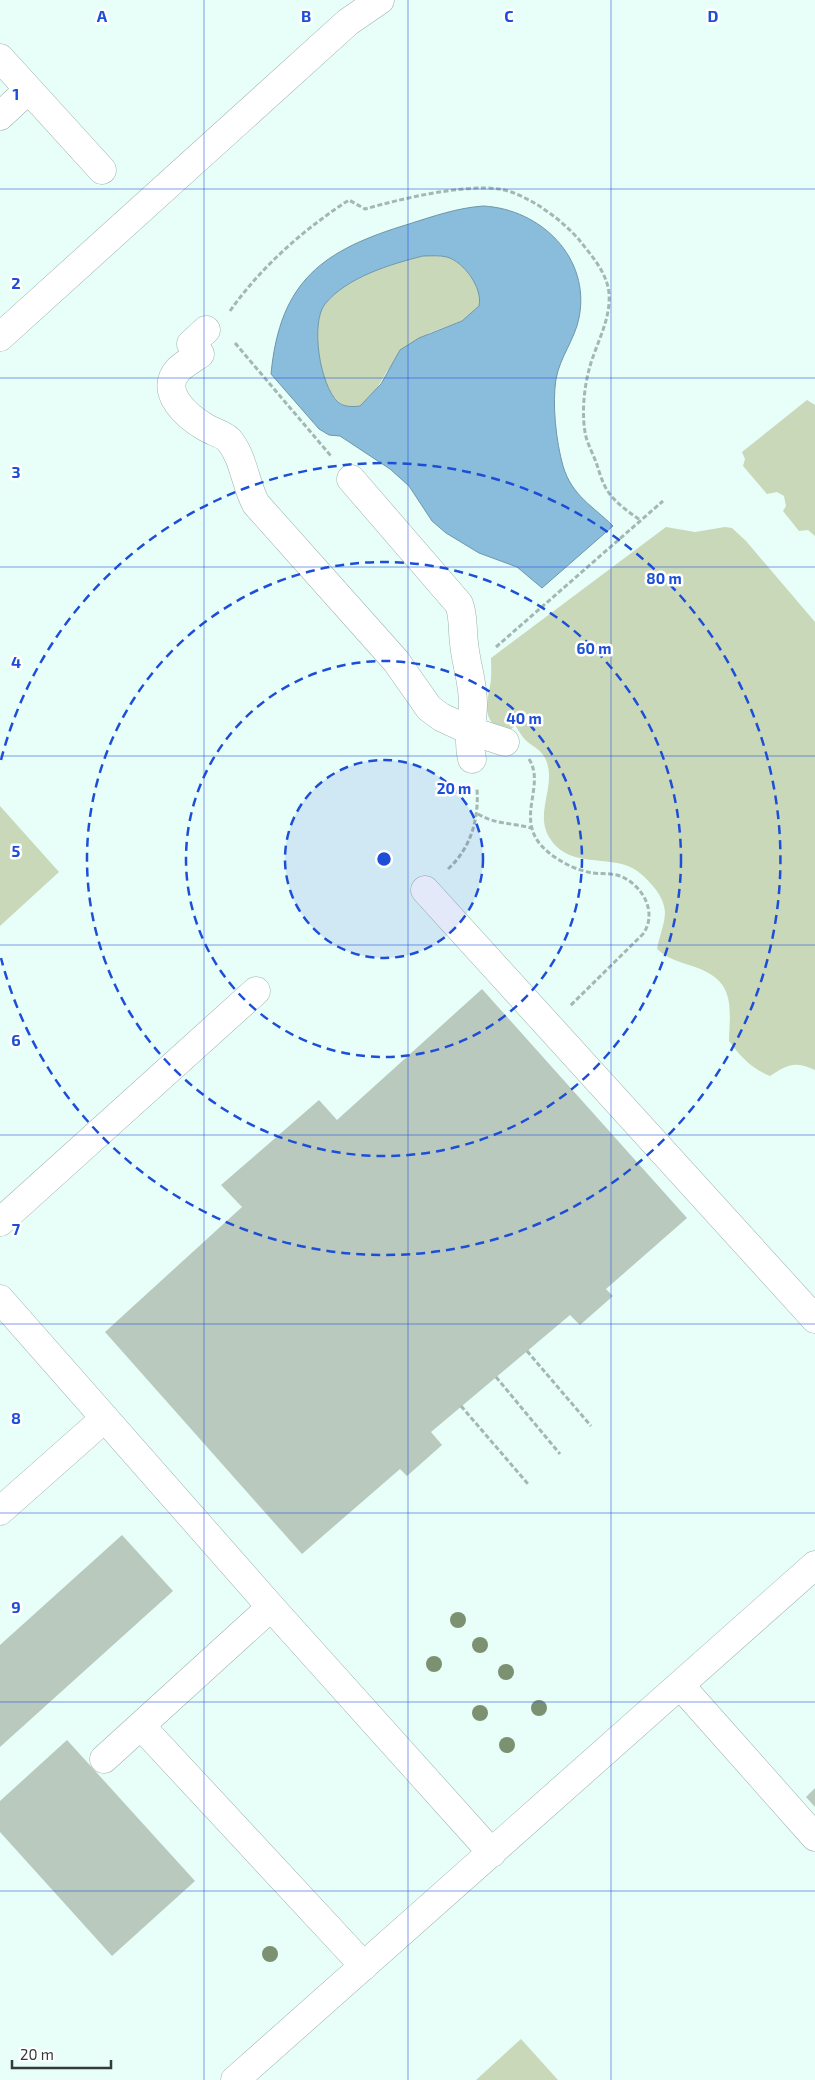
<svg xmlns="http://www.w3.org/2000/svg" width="815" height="2080" font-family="'Exo 2',sans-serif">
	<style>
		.green { fill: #c9d8b9 }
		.water { fill: #89bddb; stroke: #6f96aa; fill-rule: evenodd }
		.building { fill: #b9c9be }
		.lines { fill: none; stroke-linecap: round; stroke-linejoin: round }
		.minor-casing { stroke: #9db2ad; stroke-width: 29 }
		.path { stroke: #a5b7b3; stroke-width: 3; stroke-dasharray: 5 2.5; stroke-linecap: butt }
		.minor { stroke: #fff; stroke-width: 28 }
		.tree { fill: #7c9171 }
		.grid { fill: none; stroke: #1d4ed8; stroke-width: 1; stroke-opacity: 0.55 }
		.ring { fill: none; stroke: #1d4ed8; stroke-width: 2.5; stroke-dasharray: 9 6 }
		.grid-label { font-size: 16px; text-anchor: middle; font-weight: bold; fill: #1d4ed8; stroke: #fff; stroke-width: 5; stroke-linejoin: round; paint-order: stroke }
		.centre { fill: #1d4ed8; stroke: #fff; stroke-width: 2.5 }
		.ring-label { font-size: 15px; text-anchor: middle; font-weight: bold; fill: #1d4ed8; stroke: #fff; stroke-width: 5; stroke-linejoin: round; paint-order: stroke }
	</style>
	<rect width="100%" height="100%" fill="#e8fef9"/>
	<path class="green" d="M 423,255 C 431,256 439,255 447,257 C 464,262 483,288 479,306 L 462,321 L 429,333 L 387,371 L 376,390 L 360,406 C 352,407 344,407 338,401 C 320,386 310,323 325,304 C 347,277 391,264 423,255 Z
		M 807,400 L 815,405 L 815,536 L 808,530 L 799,531 L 783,511 L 786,506 L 784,496 L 777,492 L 767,494 L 743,466 L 745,459 L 742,452 Z
		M 666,527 L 695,532 L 725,527 L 732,528 L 746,541 L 815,622 L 815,1070 C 795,1061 788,1064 770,1076 C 751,1068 741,1057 729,1041 C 730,1007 736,981 695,967 C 681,962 669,960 657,949 C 659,937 665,924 665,912 C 664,901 659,893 652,885 C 645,877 638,870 628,866 C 600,856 567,867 549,837 C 534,812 558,784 545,758 C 541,750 535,748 529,743 C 523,739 519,731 515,725 L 505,737 C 484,717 485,713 490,686 C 492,677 491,667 491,658 Z
		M 0,806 L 59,872 L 0,926 Z
		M 521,2039 L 558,2080 L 476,2080 Z"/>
	<path class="water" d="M 483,206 C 541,209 591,258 579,318 C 575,339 560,357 556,379 C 552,404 556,441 563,466 C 572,496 593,506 613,526 L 542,588 L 517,567 L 479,553 L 446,533 L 432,521 L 409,486 L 390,469 L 340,436 L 329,435 L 319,429 L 271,374 C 280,280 323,250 409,224 C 434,216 457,208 483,206 ZM 423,256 C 431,256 439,255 447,257 C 464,262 483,288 479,306 L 462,321 L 419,338 L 400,350 L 381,384 L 360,406 C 352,407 344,407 338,402 C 320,386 310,323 325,304 C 347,277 391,264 423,256 Z"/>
	<path class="building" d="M 482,989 L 687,1218 L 606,1289 L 613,1296 L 580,1325 L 570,1315 L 431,1432 L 442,1445 L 407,1476 L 400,1469 L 302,1554 L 105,1332 L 242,1207 L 221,1185 L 319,1100 L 337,1120 Z
		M 122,1535 L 173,1591 L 0,1747 L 0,1645 Z
		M 67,1740 L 195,1881 L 112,1956 L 0,1832 L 0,1801 Z
		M 815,1788 L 815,1807 L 806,1797 Z"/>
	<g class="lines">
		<defs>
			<path id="minor" d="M 0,58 L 102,170
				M 0,116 L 28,90
				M 206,330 L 191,344 L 200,354 C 193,359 184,364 178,370 C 158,392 188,417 205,427 C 213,432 223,434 229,440 C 244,458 245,484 256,504 L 396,661 L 429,708 L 441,717 L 471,731 L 505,742
				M 0,337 L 348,22 L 380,0
				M 351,479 L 459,604 C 464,617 462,629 464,643 C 466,665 473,681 473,704 C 473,723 467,740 472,759
				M 425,890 L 815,1319
				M 0,1222 L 256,991
				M 0,1299 L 271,1607 L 492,1853
				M 0,1511 L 105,1418
				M 680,1685 L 815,1837
				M 141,1726 L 364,1966
				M 104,1759 L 271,1607
				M 235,2080 L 815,1565"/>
		</defs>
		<use href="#minor" class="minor-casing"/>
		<path class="path" d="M 230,311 C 261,267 304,229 349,200 L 365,209 C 400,199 463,184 499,189 C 526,193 563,220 580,241 C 592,256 607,273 609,293 C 611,319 597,342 590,366 C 584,387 581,415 586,437 C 589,447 594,456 597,465 C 600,474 603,485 609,493 C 617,504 629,512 640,520
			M 235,343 L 331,456
			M 496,647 L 663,501
			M 529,759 C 547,788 511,821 548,852 C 560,862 578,871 593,873 C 602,874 611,873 620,876 C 643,885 658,913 643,934 L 570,1006
			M 478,814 C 494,824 513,823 531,828
			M 448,869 C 471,848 479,819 477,789
			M 527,1351 L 591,1426
			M 496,1377 L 560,1454
			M 461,1406 L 528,1484"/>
		<use href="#minor" class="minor"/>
	</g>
	<g class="tree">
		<circle cx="458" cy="1620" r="8"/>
		<circle cx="480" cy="1645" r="8"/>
		<circle cx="434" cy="1664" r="8"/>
		<circle cx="506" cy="1672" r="8"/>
		<circle cx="539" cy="1708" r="8"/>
		<circle cx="480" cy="1713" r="8"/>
		<circle cx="507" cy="1745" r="8"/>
		<circle cx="270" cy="1954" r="8"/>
	</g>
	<path class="grid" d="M 204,0 L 204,2080M 408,0 L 408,2080M 611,0 L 611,2080M 0,189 L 815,189M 0,378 L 815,378M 0,567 L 815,567M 0,756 L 815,756M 0,945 L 815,945M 0,1135 L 815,1135M 0,1324 L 815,1324M 0,1513 L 815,1513M 0,1702 L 815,1702M 0,1891 L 815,1891"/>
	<circle cx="384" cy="859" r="99" fill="#1d4ed8" fill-opacity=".12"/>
	<g class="ring">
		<circle cx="384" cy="859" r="99"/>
		<circle cx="384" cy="859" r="198"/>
		<circle cx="384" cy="859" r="297"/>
		<path d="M1 760A396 396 0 1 1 1 958"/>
	</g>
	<g class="grid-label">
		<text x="102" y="22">A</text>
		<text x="306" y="22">B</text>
		<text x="509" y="22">C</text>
		<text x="713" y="22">D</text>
		<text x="16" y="100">1</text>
		<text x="16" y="289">2</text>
		<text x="16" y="478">3</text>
		<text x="16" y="668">4</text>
		<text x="16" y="857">5</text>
		<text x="16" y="1046">6</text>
		<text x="16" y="1235">7</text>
		<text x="16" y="1424">8</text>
		<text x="16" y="1613">9</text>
	</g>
	<circle cx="384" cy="859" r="8" class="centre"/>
	<g class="ring-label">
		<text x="664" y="584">80 m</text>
		<text x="594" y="654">60 m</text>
		<text x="524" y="724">40 m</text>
		<text x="454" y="794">20 m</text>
	</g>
	<path d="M12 2060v8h99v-8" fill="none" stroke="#323b39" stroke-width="2.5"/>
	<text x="20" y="2060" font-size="15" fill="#323b39" stroke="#ffffff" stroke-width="4" paint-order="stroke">20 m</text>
</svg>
